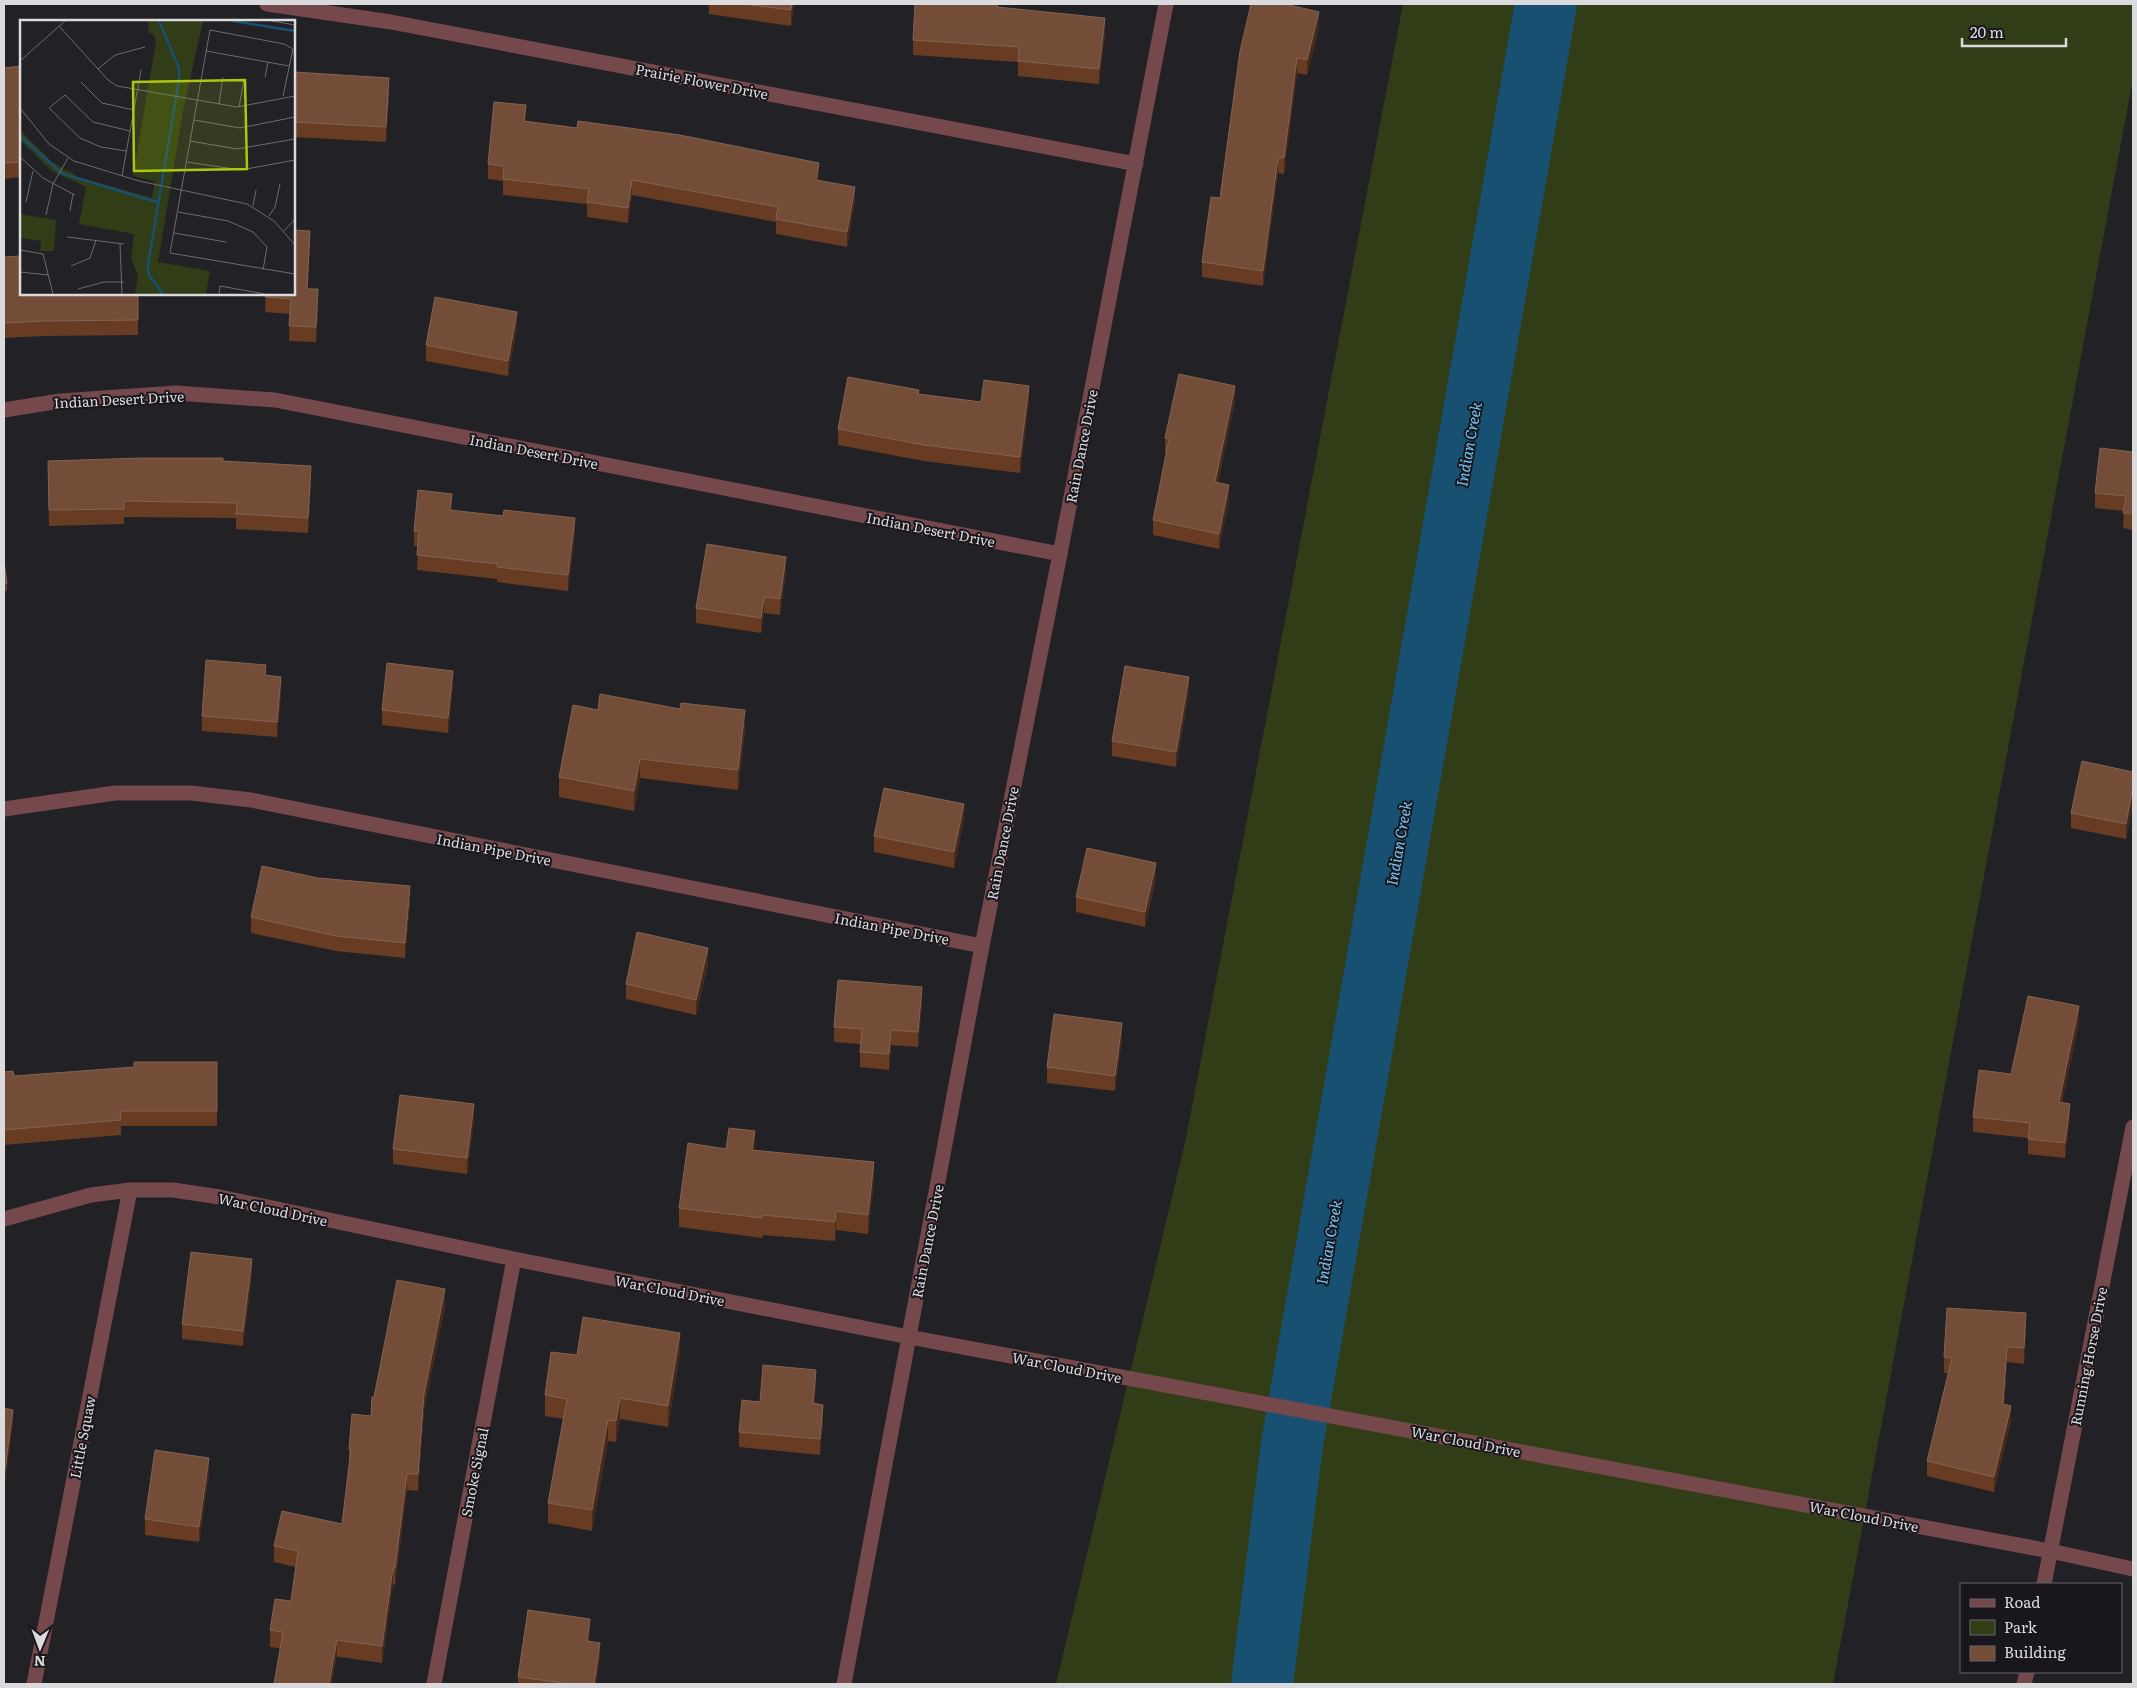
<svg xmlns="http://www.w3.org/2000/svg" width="2137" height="1688" font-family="Literata,serif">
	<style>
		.green { fill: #303d16 }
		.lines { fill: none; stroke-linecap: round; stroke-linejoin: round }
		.river { stroke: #175070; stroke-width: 62 }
		.minor { stroke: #75484c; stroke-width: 15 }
		.wall { fill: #673c23 }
		.shaded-wall { fill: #462a1c }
		.building { fill: #734d37; stroke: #846351 }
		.labels { text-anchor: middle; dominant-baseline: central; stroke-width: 4; stroke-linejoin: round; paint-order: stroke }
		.street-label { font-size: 14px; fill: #dbdadd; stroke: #19171c }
		.water-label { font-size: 15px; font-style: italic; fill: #77c9fc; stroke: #19171c }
		.inset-river { fill: none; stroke: #175070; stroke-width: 2.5 }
		.inset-road { fill: none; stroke: #6c6b6f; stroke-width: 1 }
		.view { fill: #adc60f; fill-opacity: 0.15; stroke: #adc60f; stroke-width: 2.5 }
		.inset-edge { fill: none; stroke: #dbdadd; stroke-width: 2.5 }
	</style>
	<rect width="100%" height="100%" fill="#222126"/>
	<path class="green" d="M 1403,4 L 2133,4 L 2133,79 L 1833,1684 L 1056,1684 L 1186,1138 Z"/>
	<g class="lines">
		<path class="river" d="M 1262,1684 L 1292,1444 L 1546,4"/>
		<path class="minor" d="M 267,4 L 391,22 L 1136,164
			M 4,410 L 60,401 L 176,393 L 275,400 L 1060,554
			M 4,809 L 115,793 L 191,793 L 251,800 L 982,946
			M 4,1219 L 91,1195 L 130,1190 L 173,1190 L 220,1197 L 514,1259 L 909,1337 L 2050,1551 L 2133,1569
			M 2044,1584 L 2133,1127
			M 34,1684 L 130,1190
			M 434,1684 L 514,1259
			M 844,1684 L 982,946 L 1060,554 L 1166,4
			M 2024,1684 L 2027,1672"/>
	</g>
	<path class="wall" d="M 709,4 L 794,4 L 791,26 L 709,14 Z
		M 998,4 L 998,8 L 1105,34 L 1099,84 L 1018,76 L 1018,62 L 913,55 L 913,40 Z
		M 1319,27 L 1307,75 L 1297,73 L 1284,174 L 1278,173 L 1263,286 L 1202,277 L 1202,262 L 1220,198 L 1240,51 Z
		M 21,66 L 21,177 L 4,179 L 4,68 Z
		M 294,72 L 389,93 L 386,142 L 294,137 L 294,144 Z
		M 526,122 L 819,178 L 818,180 L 855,202 L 847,247 L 776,234 L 776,222 L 632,195 L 628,223 L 587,217 L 587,204 L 503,195 L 503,181 L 488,179 L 488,164 Z
		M 310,247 L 307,289 L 318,305 L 316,342 L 289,341 L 290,314 L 265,312 L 266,294 Z
		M 4,257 L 21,294 L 138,294 L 138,335 L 44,336 L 4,338 Z
		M 517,327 L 508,376 L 426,361 L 426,345 Z
		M 919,394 L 981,402 L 1029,401 L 1020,473 L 924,461 L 838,445 L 838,429 Z
		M 1235,401 L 1218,482 L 1229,500 L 1219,549 L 1153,535 L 1153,520 L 1166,454 L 1165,453 L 1165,438 Z
		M 2133,452 L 2133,530 L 2123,528 L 2124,511 L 2095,508 L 2095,493 Z
		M 223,461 L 311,481 L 308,533 L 236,529 L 236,518 L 124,517 L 124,524 L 49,526 L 48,476 Z
		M 451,511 L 575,533 L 568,591 L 497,582 L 497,579 L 417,570 L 418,546 L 414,546 L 414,531 Z
		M 4,561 L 7,583 L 7,591 L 4,591 Z
		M 786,572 L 780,615 L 764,613 L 761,633 L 696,623 L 696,608 Z
		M 266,675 L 281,692 L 277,737 L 202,731 L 202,716 Z
		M 453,686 L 448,733 L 382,725 L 382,710 Z
		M 1189,692 L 1176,767 L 1112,756 L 1112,741 Z
		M 598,710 L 745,730 L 738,790 L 640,778 L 634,811 L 559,797 L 559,777 Z
		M 2133,772 L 2133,802 L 2126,839 L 2071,828 L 2071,813 Z
		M 964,819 L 954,868 L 874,852 L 874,836 Z
		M 1156,878 L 1145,927 L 1076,912 L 1076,897 Z
		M 410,901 L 405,958 L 336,951 L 251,933 L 251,917 Z
		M 708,964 L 696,1015 L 626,999 L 626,984 Z
		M 922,1002 L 918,1047 L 891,1045 L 889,1070 L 860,1067 L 860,1044 L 834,1042 L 834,1027 Z
		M 2079,1022 L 2062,1103 L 2070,1119 L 2065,1158 L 2028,1154 L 2028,1138 L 1973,1132 L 1973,1117 L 2011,1074 Z
		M 1122,1038 L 1115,1091 L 1047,1083 L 1047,1067 Z
		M 217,1062 L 217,1126 L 121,1126 L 121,1135 L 4,1145 L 4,1072 L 14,1076 Z
		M 474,1120 L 467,1174 L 393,1164 L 393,1149 Z
		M 726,1149 L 755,1150 L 874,1181 L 868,1234 L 836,1230 L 835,1241 L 763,1235 L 762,1238 L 679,1227 L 679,1208 Z
		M 252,1274 L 243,1346 L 182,1339 L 182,1324 Z
		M 445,1306 L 424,1410 L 418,1491 L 407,1490 L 395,1585 L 393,1584 L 382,1663 L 270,1647 L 270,1630 L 291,1601 L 296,1567 L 274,1562 L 274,1546 L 342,1524 L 349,1465 L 349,1449 L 371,1416 L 374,1397 Z
		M 2026,1328 L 2024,1364 L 2007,1362 L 2004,1404 L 2011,1421 L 1994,1492 L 1927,1476 L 1927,1461 L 1948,1373 L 1944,1373 L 1944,1357 Z
		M 680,1353 L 668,1427 L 620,1419 L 616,1442 L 608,1441 L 592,1531 L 548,1523 L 548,1503 L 564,1419 L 545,1416 L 545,1395 L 577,1355 Z
		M 816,1385 L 814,1404 L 823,1420 L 820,1455 L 739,1447 L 739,1432 L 760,1402 Z
		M 209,1473 L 199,1542 L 145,1535 L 145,1519 Z
		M 590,1634 L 589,1641 L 600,1658 L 596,1684 L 518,1684 L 518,1677 Z"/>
	<path class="shaded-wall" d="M 792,4 L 794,4 L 791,26 L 791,10 Z
		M 1319,12 L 1319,27 L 1307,75 L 1307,60 Z
		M 1105,18 L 1105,34 L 1099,84 L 1099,69 Z
		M 1297,58 L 1297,73 L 1284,174 L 1284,158 Z
		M 389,78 L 389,93 L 386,142 L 386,127 Z
		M 526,105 L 526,121 L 524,137 L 524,121 Z
		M 1278,158 L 1278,173 L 1263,286 L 1263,271 Z
		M 819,163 L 819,178 L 816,195 L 816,180 Z
		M 632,180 L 632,195 L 628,223 L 628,208 Z
		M 855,187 L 855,202 L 847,247 L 847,232 Z
		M 310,231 L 310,247 L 307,304 L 307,289 Z
		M 318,289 L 318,305 L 316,342 L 316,327 Z
		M 517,312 L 517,327 L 508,376 L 508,361 Z
		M 1029,386 L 1029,401 L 1020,473 L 1020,457 Z
		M 1235,386 L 1235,401 L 1215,497 L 1215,482 Z
		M 311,466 L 311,481 L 308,533 L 308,518 Z
		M 1229,485 L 1229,500 L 1219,549 L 1219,534 Z
		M 452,494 L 452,509 L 450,526 L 450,510 Z
		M 575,518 L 575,533 L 568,591 L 568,575 Z
		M 786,557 L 786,572 L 780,615 L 780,599 Z
		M 764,597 L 764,613 L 761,633 L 761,618 Z
		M 453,671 L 453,686 L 448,733 L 448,718 Z
		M 281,677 L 281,692 L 277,737 L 277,722 Z
		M 1189,677 L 1189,692 L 1176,767 L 1176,752 Z
		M 745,710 L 745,730 L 738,790 L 738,770 Z
		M 640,759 L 640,778 L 634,811 L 634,791 Z
		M 2133,786 L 2133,802 L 2126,839 L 2126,824 Z
		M 964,804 L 964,819 L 954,868 L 954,852 Z
		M 1156,863 L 1156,878 L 1145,927 L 1145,912 Z
		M 410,886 L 410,901 L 405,958 L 405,943 Z
		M 708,948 L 708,964 L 696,1015 L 696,1000 Z
		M 922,987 L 922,1002 L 918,1047 L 918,1032 Z
		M 2079,1006 L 2079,1022 L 2059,1118 L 2059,1102 Z
		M 1122,1023 L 1122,1038 L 1115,1091 L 1115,1076 Z
		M 891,1030 L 891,1045 L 889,1070 L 889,1054 Z
		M 474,1104 L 474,1120 L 467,1174 L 467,1158 Z
		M 2070,1104 L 2070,1119 L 2065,1158 L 2065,1143 Z
		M 755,1131 L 755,1150 L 752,1150 Z
		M 874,1162 L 874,1181 L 868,1234 L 868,1215 Z
		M 836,1211 L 836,1230 L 835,1241 L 835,1222 Z
		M 252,1259 L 252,1274 L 243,1346 L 243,1331 Z
		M 445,1289 L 445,1306 L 424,1410 L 418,1491 L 418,1474 L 424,1394 Z
		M 2026,1313 L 2026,1328 L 2024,1364 L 2024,1348 Z
		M 680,1333 L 680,1353 L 668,1427 L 668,1406 Z
		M 2007,1347 L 2007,1362 L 2003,1419 L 2003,1404 Z
		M 816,1370 L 816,1385 L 813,1419 L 813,1403 Z
		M 620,1398 L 620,1419 L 616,1442 L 616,1421 Z
		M 823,1405 L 823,1420 L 820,1455 L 820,1439 Z
		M 2011,1406 L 2011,1421 L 1994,1492 L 1994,1477 Z
		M 13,1410 L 13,1425 L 4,1492 L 4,1477 Z
		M 608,1420 L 608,1441 L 592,1531 L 592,1510 Z
		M 209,1458 L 209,1473 L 199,1542 L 199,1527 Z
		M 407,1474 L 407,1490 L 395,1585 L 395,1568 Z
		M 393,1568 L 393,1584 L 382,1663 L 382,1646 Z
		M 590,1619 L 590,1634 L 587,1656 L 587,1641 Z
		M 337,1640 L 337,1656 L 332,1684 L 329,1684 Z
		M 600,1643 L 600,1658 L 596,1684 L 594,1684 Z"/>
	<path class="building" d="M 744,4 L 792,4 L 791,10 Z
		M 915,4 L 997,4 L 997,7 L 1105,18 L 1099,69 L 1018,61 L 1019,47 L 913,40 Z
		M 1251,4 L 1285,4 L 1319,12 L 1307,60 L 1297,58 L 1284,158 L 1278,158 L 1263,271 L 1202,262 L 1211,197 L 1220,198 L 1240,51 Z
		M 21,66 L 21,129 L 20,129 L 21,143 L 21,162 L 4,163 L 4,68 Z
		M 294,72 L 389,78 L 386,127 L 294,122 L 294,129 Z
		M 494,102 L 526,105 L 524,121 L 577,128 L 578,121 L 680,135 L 819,163 L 816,180 L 855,187 L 847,232 L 776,219 L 778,207 L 632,180 L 628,208 L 587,202 L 589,189 L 503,179 L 504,166 L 488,164 Z
		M 294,230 L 310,231 L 307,289 L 318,289 L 316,327 L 289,326 L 291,299 L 265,297 L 266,294 L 294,294 Z
		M 21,256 L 21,294 L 138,294 L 138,320 L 44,321 L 4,323 L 4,257 Z
		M 435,297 L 517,312 L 508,361 L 426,345 Z
		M 1179,374 L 1235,386 L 1215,482 L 1229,485 L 1219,534 L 1153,520 L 1169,439 L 1165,438 Z
		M 848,377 L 919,390 L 918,394 L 981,402 L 984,380 L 1029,386 L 1020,457 L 924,445 L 838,429 Z
		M 2100,448 L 2133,452 L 2133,514 L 2123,513 L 2126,496 L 2095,493 Z
		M 142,458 L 223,458 L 223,461 L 311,466 L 308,518 L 236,514 L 237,503 L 124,501 L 124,509 L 49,510 L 48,461 Z
		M 418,490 L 452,494 L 450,510 L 503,516 L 504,510 L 575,518 L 568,575 L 497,567 L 498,564 L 417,555 L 419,531 L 414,531 Z
		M 707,544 L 786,557 L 780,599 L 764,597 L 761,618 L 696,608 Z
		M 4,561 L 7,583 L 4,583 Z
		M 206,660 L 266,665 L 265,675 L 281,677 L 277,722 L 202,716 Z
		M 387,663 L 453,671 L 448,718 L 382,710 Z
		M 1125,666 L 1189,677 L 1176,752 L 1112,741 Z
		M 600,694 L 680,709 L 681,703 L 745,710 L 738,770 L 640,759 L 634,791 L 559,777 L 573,705 L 598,710 Z
		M 2082,761 L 2133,772 L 2133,786 L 2126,824 L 2071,813 Z
		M 884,788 L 964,804 L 954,852 L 874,836 Z
		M 1087,848 L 1156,863 L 1145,912 L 1076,897 Z
		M 262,866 L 318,878 L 410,886 L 405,943 L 336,936 L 251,917 Z
		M 637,932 L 708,948 L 696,1000 L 626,984 Z
		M 838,980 L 922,987 L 918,1032 L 891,1030 L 889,1054 L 860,1052 L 862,1029 L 834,1027 Z
		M 2028,996 L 2079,1006 L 2059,1102 L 2070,1104 L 2065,1143 L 2028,1139 L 2030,1123 L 1973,1117 L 1979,1070 L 2011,1074 Z
		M 1054,1014 L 1122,1023 L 1115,1076 L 1047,1067 Z
		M 134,1062 L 217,1062 L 217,1111 L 120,1111 L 121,1120 L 4,1130 L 4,1072 L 13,1071 L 14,1076 L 134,1067 Z
		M 400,1095 L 474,1104 L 467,1158 L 393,1149 Z
		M 729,1128 L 755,1131 L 752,1150 L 874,1162 L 868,1215 L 836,1211 L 835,1222 L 763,1215 L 762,1218 L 679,1208 L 688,1143 L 726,1149 Z
		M 191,1252 L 252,1259 L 243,1331 L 182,1324 Z
		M 397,1280 L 445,1289 L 424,1394 L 418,1474 L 407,1474 L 395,1568 L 393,1568 L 382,1646 L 337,1640 L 329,1684 L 274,1684 L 283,1632 L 270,1630 L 275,1599 L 291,1601 L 298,1551 L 274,1546 L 282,1511 L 342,1524 L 351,1449 L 349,1449 L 352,1414 L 371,1416 L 372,1397 L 374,1397 Z
		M 1947,1308 L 2026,1313 L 2024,1348 L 2007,1347 L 2003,1404 L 2011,1406 L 1994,1477 L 1927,1461 L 1952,1358 L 1944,1357 Z
		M 583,1317 L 680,1333 L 668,1406 L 620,1398 L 616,1421 L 608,1420 L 592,1510 L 548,1503 L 567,1399 L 545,1395 L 551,1352 L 577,1355 Z
		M 763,1365 L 816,1370 L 813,1403 L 823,1405 L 820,1439 L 739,1432 L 742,1400 L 760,1402 Z
		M 4,1408 L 13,1410 L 4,1477 Z
		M 155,1450 L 209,1458 L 199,1527 L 145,1519 Z
		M 528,1610 L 590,1619 L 587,1641 L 600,1643 L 594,1684 L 571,1684 L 518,1677 Z"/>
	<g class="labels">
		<g class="street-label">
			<text transform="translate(702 81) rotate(11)">Prairie Flower Drive</text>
			<text transform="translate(119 399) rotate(-3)">Indian Desert Drive</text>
			<text transform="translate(1081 446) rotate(-79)">Rain Dance Drive</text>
			<text transform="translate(534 451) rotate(11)">Indian Desert Drive</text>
			<text transform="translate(931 529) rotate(11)">Indian Desert Drive</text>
			<text transform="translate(1002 843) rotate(-79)">Rain Dance Drive</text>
			<text transform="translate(494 849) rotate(11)">Indian Pipe Drive</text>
			<text transform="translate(892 928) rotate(11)">Indian Pipe Drive</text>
			<text transform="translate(273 1209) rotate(12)">War Cloud Drive</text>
			<text transform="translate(927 1241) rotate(-79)">Rain Dance Drive</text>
			<text transform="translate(670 1290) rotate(11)">War Cloud Drive</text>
			<text transform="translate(2088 1356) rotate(-79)">Running Horse Drive</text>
			<text transform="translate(1067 1367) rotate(11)">War Cloud Drive</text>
			<text transform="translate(82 1437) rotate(-79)">Little Squaw</text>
			<text transform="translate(1466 1441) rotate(11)">War Cloud Drive</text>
			<text transform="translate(474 1472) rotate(-79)">Smoke Signal</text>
			<text transform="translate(1864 1516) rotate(11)">War Cloud Drive</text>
		</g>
		<g class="water-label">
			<text transform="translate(1468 444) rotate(-80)">Indian Creek</text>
			<text transform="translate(1398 843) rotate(-80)">Indian Creek</text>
			<text transform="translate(1328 1242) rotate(-80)">Indian Creek</text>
		</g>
	</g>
	<g transform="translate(20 20)">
		<rect width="275" height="275" fill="#222126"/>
		<path d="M 128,1 L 183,1 L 163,91 L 138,242 L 190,251 L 186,274 L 115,274 L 118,256 L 111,238 L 114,214 L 59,204 L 66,167 L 32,151 L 0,120 L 0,110 L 32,142 L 59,157 L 132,178 L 135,161 L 113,156 L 136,21 L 133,13 L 129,13 ZM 0,194 L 36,200 L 34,231 L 20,231 L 21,221 L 0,218 Z" fill="#303d16"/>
		<path class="inset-river" d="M 139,1 L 159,48 L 159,60 L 128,245 L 129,255 L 143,274M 213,1 L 275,11M 0,116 L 43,154 L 140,183"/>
		<path class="inset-road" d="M 252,1 L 275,5M 39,6 L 88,60 L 97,66 L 217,87 L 275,76M 273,29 L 264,24 L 190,10 L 150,233 L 275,254M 186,31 L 269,46M 0,41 L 45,1M 78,49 L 95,35 L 125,27M 245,57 L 248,42M 61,62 L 82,83 L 114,90M 263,76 L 273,29M 199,84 L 203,57M 219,87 L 224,60M 0,88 L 29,124 L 54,141 L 119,161 L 227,184 L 254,201 L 275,225M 174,100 L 220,108 L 275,97M 170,121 L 217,129 L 275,119M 106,131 L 81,127 L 60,118 L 29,88 L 45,75 L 73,102 L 110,111M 0,137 L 23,158 L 55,175M 167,142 L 221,150 L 275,140M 102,156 L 121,50M 6,182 L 13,151M 233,186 L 236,170M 50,191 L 53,174M 158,192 L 208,201 L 233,212 L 247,227 L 243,250M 26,195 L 33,164 L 48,138M 249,196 L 255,187 L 260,164M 264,211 L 275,199M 154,213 L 206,222M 47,217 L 104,224M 100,224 L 102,274M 0,230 L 23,234 L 33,274M 51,246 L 70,238 L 76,220M 0,252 L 28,255M 58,269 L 84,262 L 104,262M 199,274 L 200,266 L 245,274"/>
		<path class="view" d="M 225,60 L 227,149 L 114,151 L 113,62 Z"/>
		<rect width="275" height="275" class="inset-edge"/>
	</g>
	<rect width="2137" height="1688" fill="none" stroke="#dbdadd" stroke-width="10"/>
	<rect x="1960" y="1583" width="162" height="90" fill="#19171c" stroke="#676569"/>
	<rect x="1970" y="1599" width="25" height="8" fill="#75484c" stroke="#676569"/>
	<text x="2004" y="1608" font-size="15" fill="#dbdadd">Road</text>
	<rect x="1970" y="1620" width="25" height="15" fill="#303d16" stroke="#676569"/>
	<text x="2004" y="1633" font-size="15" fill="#dbdadd">Park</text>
	<rect x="1970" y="1646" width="25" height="15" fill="#734d37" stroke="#676569"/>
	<text x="2004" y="1658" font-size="15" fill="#dbdadd">Building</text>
	<g transform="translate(40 1648) rotate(181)" stroke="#19171c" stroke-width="4" paint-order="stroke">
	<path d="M0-4L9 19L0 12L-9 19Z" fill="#dbdadd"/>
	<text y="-8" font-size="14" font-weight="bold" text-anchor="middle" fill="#dbdadd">N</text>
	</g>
	<path d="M1962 38v8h104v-8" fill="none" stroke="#dbdadd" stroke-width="2.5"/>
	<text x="1970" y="38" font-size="15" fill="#dbdadd" stroke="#19171c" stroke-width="4" paint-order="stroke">20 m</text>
</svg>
